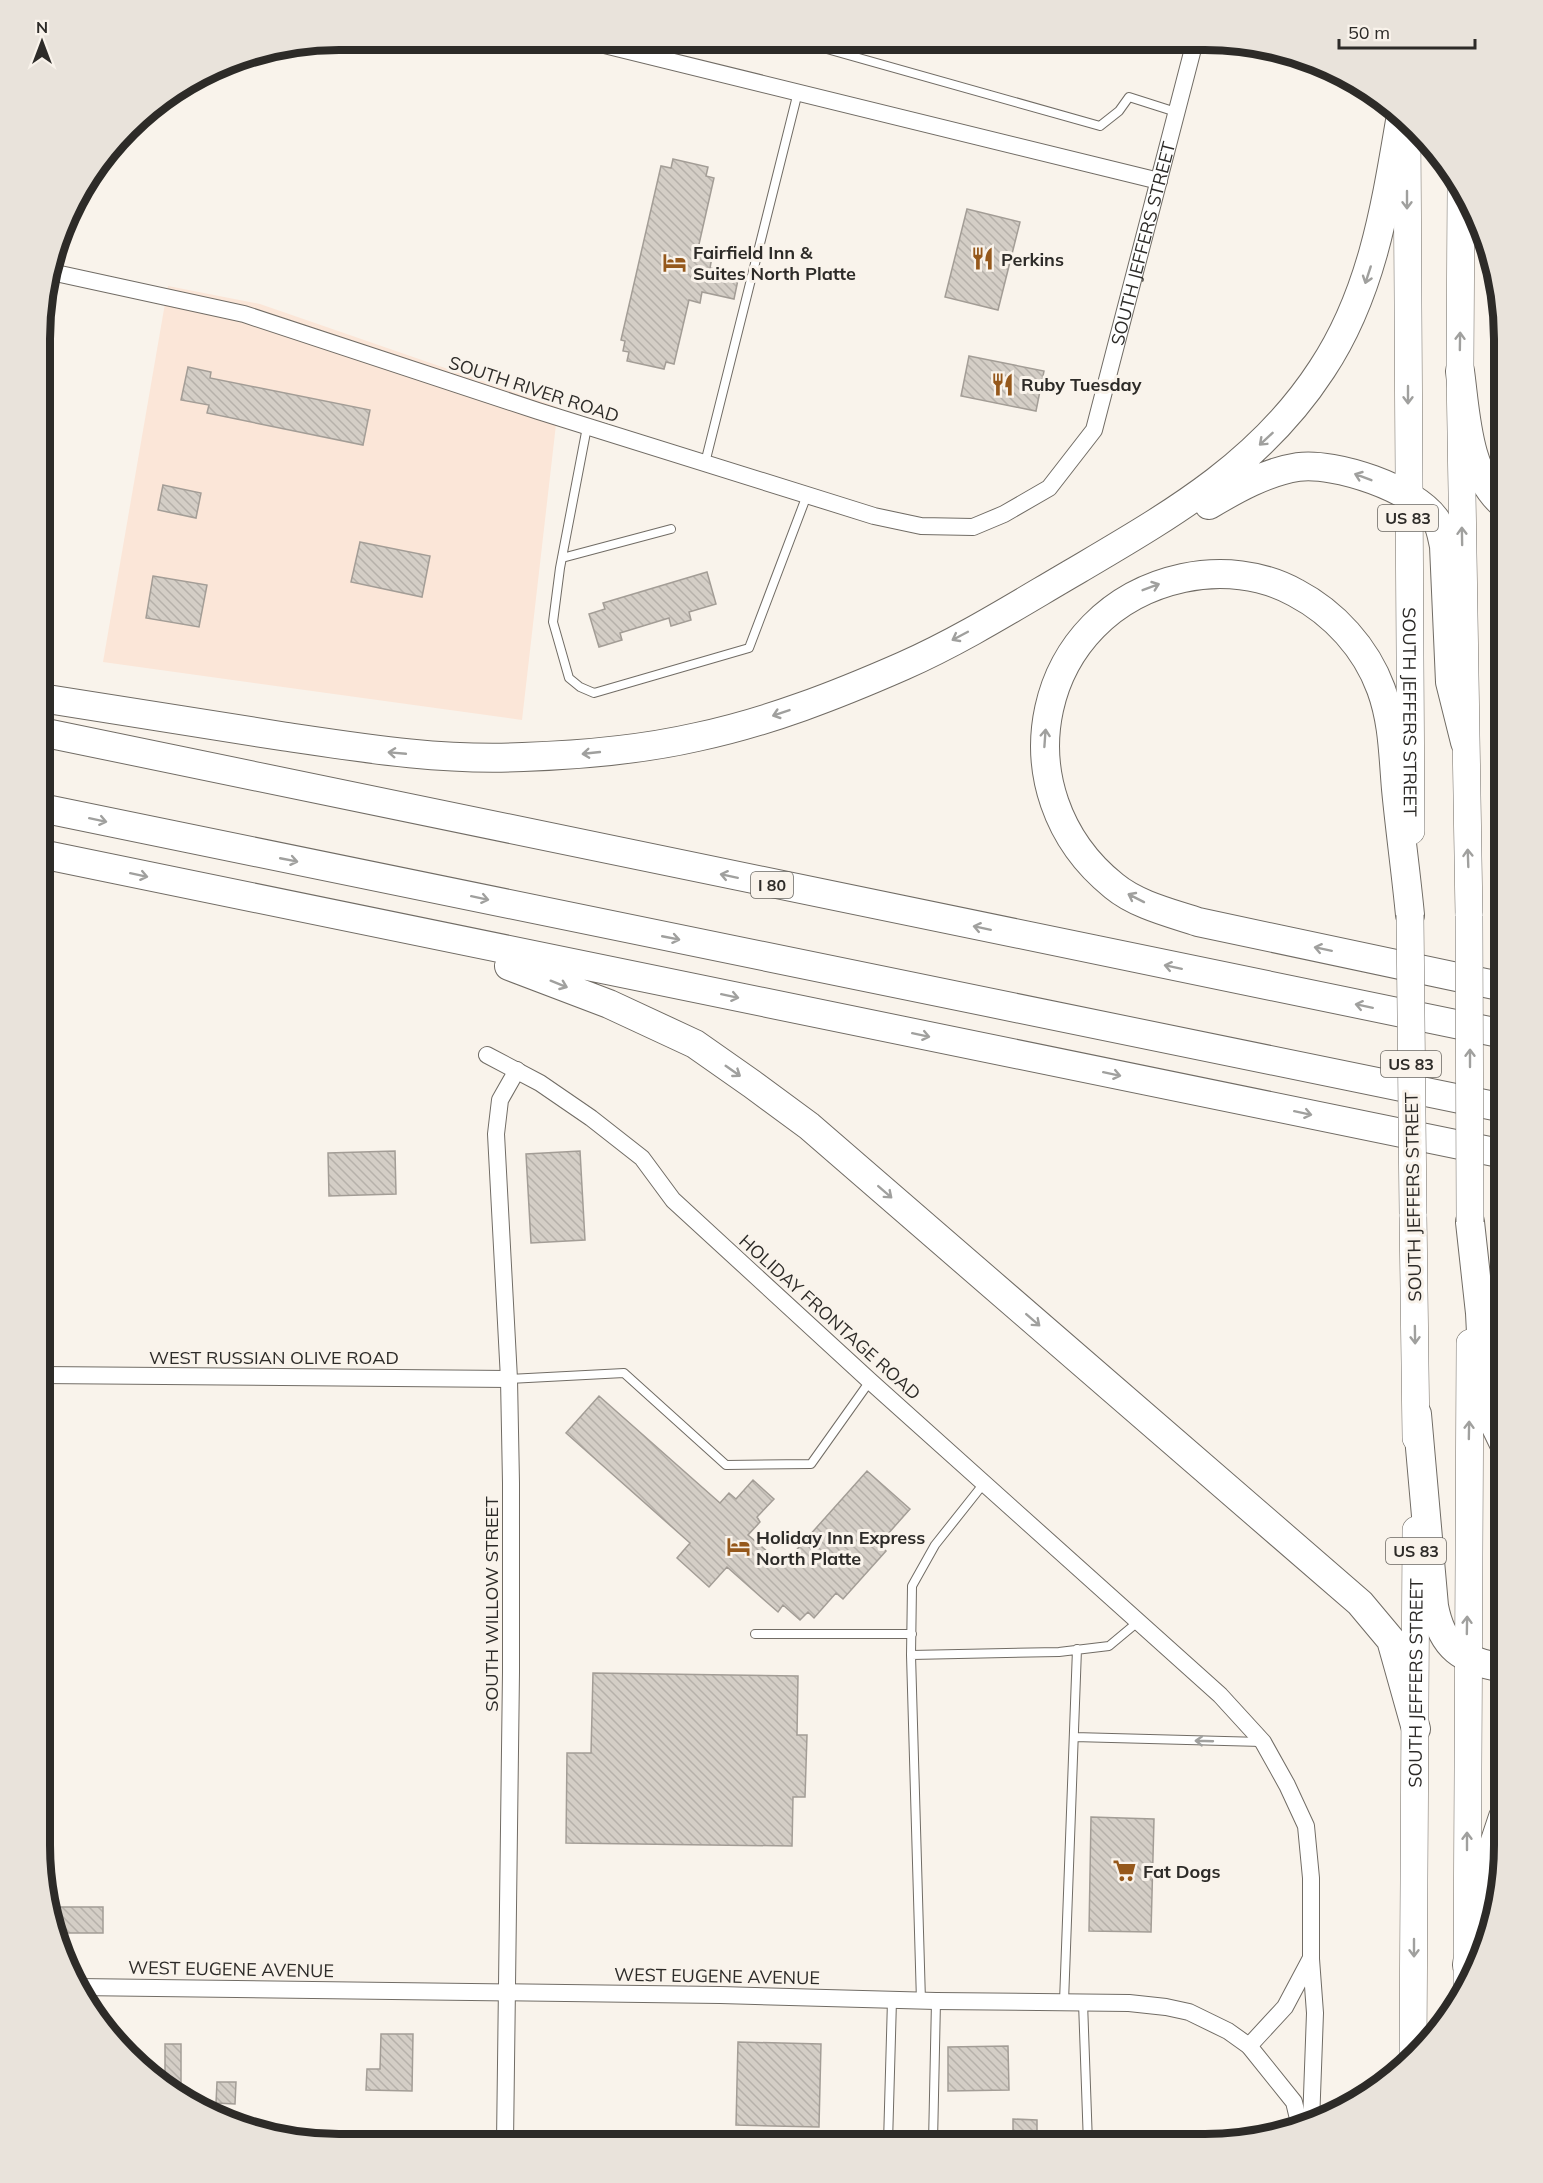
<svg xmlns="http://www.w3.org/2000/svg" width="1543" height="2183" font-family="Mulish,sans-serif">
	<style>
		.industrial { fill: #fbe6d8 }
		.building { fill: url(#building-back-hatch); stroke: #a39d96; stroke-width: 1.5 }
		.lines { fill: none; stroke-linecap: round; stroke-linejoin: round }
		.service-casing { stroke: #716c65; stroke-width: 10 }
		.minor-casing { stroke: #716c65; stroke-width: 18 }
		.trunk-casing { stroke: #716c65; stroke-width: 28 }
		.motorway-casing { stroke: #716c65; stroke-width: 30 }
		.service { stroke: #fff; stroke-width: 8 }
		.minor { stroke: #fff; stroke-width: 16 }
		.trunk { stroke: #fff; stroke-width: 27 }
		.motorway { stroke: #fff; stroke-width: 28 }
		.trunk-bridge-casing { stroke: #716c65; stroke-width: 28; stroke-linecap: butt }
		.trunk-bridge { stroke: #fff; stroke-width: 27 }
		.oneway { stroke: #a0a09e }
		.labels { text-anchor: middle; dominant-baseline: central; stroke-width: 6; stroke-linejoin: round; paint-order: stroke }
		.shield { fill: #f9f3eb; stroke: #6a6762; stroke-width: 1.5 }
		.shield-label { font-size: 16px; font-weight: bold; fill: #2d2b28 }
		.street-label { font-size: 18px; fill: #2d2b28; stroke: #f9f3eb }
		.poi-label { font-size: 18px; font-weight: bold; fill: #2d2b28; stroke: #f9f3eb; text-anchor: start }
		.rim { fill: none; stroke: #2d2b28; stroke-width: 8 }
	</style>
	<defs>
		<pattern id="building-back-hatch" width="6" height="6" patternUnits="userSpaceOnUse" patternTransform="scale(1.5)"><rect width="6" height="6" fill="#d4cec6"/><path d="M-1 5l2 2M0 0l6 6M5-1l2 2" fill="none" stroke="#b6b1aa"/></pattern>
	</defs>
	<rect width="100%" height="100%" fill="#f9f3eb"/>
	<path class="industrial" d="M 168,286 L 260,304 L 558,407 L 522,720 L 103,662 Z"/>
	<path class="building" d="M 673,159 L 708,167 L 706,176 L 714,178 L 697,253 L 712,257 L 710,268 L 739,275 L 734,299 L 702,292 L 700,303 L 689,300 L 674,364 L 666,362 L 664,369 L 627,361 L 629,352 L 623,351 L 625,341 L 621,340 L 661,166 L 671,168 Z
		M 967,209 L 1020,222 L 998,310 L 945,297 Z
		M 969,356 L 1044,371 L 1036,411 L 961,396 Z
		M 188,367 L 211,372 L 210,378 L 370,410 L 363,445 L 207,413 L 209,405 L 181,400 Z
		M 163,485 L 201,493 L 196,518 L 158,510 Z
		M 360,542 L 430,556 L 422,597 L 351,582 Z
		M 707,572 L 716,604 L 689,612 L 691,620 L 671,626 L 669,618 L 620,633 L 622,640 L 599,647 L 589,614 L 605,609 L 603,603 Z
		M 153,576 L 207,585 L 199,627 L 146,618 Z
		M 395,1151 L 396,1194 L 329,1196 L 328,1153 Z
		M 580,1151 L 585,1240 L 531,1243 L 526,1154 Z
		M 599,1396 L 720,1503 L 729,1493 L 736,1499 L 753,1480 L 774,1499 L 757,1517 L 760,1522 L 748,1535 L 783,1565 L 867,1471 L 910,1509 L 879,1544 L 886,1551 L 843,1599 L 836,1593 L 814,1618 L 808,1612 L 800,1620 L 783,1605 L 778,1612 L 727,1567 L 709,1587 L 677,1558 L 690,1543 L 566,1433 Z
		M 593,1673 L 798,1676 L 797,1735 L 807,1735 L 805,1797 L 793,1797 L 792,1846 L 566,1843 L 567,1753 L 591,1753 Z
		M 1091,1817 L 1154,1819 L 1151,1932 L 1089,1931 Z
		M 47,1907 L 103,1907 L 103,1933 L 53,1933 Z
		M 381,2034 L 413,2034 L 412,2091 L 366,2090 L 367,2069 L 380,2069 Z
		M 738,2042 L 821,2044 L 819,2127 L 736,2125 Z
		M 165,2044 L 181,2044 L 181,2087 L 165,2087 Z
		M 1008,2046 L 1009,2090 L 948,2091 L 948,2047 Z
		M 217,2082 L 236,2082 L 235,2104 L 216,2103 Z
		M 1013,2119 L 1037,2120 L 1037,2144 L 1013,2143 Z"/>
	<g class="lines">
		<defs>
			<path id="service" d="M 795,40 L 1100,126 L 1119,111 L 1129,97 L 1176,112
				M 587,427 L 560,568 L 553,622 L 569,678 L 580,687 L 594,693 L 749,648 L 807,495
				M 705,463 L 798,92
				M 562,558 L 671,529
				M 509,1379 L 624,1373 L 726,1465 L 811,1464 L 870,1381
				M 755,1634 L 912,1634
				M 911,1655 L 1059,1652 L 1109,1646 L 1139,1621
				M 1074,1737 L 1262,1742
				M 921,2001 L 911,1655 L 912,1586 L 935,1545 L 985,1482
				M 1064,2002 L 1077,1649
				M 1083,2002 L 1088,2144
				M 888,2143 L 892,2000
				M 933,2143 L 936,2001"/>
			<g id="minor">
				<path d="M 584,40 L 1159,181"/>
				<path id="s1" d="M 51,272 L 244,314 L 538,411 L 874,516 L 921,526 L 973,527 L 1004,514 L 1049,488 L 1094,430 L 1195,41"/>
				<path d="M 487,1055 L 540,1083 L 591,1118 L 642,1158 L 673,1200 L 870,1381 L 1220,1695 L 1263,1742 L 1287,1785 L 1306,1826 L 1311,1878 L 1311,1958 L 1285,2007 L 1249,2046"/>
				<path d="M 40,1375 L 509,1379"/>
				<path d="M 77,1987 L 720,1995 L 936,2001 L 1129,2003 L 1166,2007 L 1189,2012 L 1228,2031 L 1249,2046 L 1294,2102 L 1300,2127"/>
				<path d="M 1311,2123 L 1315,2013 L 1311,1959"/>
				<path d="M 505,2142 L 511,1672 L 511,1483 L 509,1379 L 496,1134 L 500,1100 L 517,1070"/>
			</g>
			<g id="trunk">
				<path id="s2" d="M 1407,128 L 1411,831"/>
				<path d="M 1461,187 L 1460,371 L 1469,916"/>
				<path d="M 1413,1214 L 1416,1438"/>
				<path d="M 1467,1983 L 1470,1343"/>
				<path id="s3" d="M 1413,2057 L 1416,1530"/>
			</g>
			<path id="motorway" d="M 1460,371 C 1466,415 1467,474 1504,505
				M 1209,505 C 1236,489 1266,472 1298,467 C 1335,462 1414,488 1436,520 C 1441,528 1442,538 1444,546 L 1450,682 L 1465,742
				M 41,698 C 121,710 201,723 281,736 C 362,748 441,761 523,757 C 581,755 640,750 697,737 C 768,722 837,695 903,666 C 964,639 1022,602 1079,569 C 1174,513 1261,463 1322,369 C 1373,292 1386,203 1401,115
				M 41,732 L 1504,1034
				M 41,808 L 1504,1108
				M 41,854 L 1504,1154
				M 1410,915 C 1406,873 1400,831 1396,789 C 1393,754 1393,722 1381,689 C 1366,648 1334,613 1296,593 C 1262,574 1221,570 1183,578 C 1035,610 997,792 1114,886 C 1137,905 1171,913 1198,922 L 1504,987
				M 509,966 L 609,1004 L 695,1044 L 752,1084 L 809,1126 L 1360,1603 L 1391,1640 L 1416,1729
				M 1470,1222 L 1480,1313 L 1483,1372 L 1490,1415 L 1504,1444
				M 1417,1414 L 1434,1606 C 1442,1648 1462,1661 1503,1668
				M 1467,1965 L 1482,1880 L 1503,1817"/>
		</defs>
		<use href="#service" class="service-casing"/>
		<use href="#minor" class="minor-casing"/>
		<use href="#trunk" class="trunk-casing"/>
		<use href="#motorway" class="motorway-casing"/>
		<use href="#service" class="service"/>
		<use href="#minor" class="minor"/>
		<use href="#trunk" class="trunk"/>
		<use href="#motorway" class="motorway"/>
		<defs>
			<path id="trunk-bridge" d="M 1410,915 L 1413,1214
				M 1469,916 L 1470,1222"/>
		</defs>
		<use href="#trunk-bridge" class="trunk-bridge-casing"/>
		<use href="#trunk-bridge" class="trunk-bridge"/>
	</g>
	<defs><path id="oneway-shaft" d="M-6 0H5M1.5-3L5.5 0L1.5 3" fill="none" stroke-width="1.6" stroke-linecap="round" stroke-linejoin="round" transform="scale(1.5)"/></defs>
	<g class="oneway">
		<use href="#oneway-shaft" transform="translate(1407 200) rotate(90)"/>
		<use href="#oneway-shaft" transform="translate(1368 275) rotate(108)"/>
		<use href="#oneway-shaft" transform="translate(1460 341) rotate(-89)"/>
		<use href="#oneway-shaft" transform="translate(1408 395) rotate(90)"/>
		<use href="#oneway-shaft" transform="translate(1266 439) rotate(137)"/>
		<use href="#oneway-shaft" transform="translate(1363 477) rotate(-159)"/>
		<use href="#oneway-shaft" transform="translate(1462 536) rotate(-91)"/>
		<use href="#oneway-shaft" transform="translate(1151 587) rotate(-21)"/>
		<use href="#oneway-shaft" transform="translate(960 636) rotate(152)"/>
		<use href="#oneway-shaft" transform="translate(781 713) rotate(161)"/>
		<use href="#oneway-shaft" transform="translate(1045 738) rotate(-86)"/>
		<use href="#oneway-shaft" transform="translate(397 753) rotate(-175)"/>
		<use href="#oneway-shaft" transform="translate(591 753) rotate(174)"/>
		<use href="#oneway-shaft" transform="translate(98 820) rotate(12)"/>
		<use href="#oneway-shaft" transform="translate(1468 858) rotate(-92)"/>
		<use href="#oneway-shaft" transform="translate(289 860) rotate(11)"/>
		<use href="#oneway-shaft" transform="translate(139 875) rotate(12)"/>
		<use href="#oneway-shaft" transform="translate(729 876) rotate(-168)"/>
		<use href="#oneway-shaft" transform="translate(480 898) rotate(12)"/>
		<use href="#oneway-shaft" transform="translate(1136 898) rotate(-153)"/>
		<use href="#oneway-shaft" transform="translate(982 928) rotate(-168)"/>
		<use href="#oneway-shaft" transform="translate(671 938) rotate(11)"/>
		<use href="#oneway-shaft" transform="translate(1323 949) rotate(-168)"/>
		<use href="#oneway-shaft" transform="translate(1173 967) rotate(-168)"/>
		<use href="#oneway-shaft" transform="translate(559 984) rotate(22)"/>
		<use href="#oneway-shaft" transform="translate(730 996) rotate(12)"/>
		<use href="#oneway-shaft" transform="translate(1364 1006) rotate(-168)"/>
		<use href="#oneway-shaft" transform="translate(921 1035) rotate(12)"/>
		<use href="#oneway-shaft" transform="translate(1470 1058) rotate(-90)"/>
		<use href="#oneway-shaft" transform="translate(733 1071) rotate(35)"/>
		<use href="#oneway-shaft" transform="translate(1112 1074) rotate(12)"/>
		<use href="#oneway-shaft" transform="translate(1303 1113) rotate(12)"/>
		<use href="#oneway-shaft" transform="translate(885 1192) rotate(41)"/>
		<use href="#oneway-shaft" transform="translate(1033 1320) rotate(41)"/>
		<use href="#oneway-shaft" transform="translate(1415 1335) rotate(89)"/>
		<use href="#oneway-shaft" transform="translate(1469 1430) rotate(-89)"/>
		<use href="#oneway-shaft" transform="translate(1467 1625) rotate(-89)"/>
		<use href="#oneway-shaft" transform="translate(1204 1741) rotate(-178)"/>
		<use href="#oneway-shaft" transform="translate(1467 1841) rotate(-90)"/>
		<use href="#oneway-shaft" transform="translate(1414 1948) rotate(90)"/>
	</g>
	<defs>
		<symbol id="restaurant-bare" viewBox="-9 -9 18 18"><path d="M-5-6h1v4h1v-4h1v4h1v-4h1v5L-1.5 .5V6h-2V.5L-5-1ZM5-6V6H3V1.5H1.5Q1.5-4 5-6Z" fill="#95581b" stroke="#f9f3eb" stroke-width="2.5" paint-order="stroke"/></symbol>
		<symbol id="hotel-bare" viewBox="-9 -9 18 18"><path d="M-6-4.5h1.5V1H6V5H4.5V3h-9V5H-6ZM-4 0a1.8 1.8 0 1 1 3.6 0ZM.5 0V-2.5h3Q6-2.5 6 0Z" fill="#95581b" stroke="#f9f3eb" stroke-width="2.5" paint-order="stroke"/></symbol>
		<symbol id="supermarket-bare" viewBox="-9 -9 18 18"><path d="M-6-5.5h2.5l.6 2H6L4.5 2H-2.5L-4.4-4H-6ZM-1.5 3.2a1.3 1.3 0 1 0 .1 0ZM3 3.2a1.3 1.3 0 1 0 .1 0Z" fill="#95581b" stroke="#f9f3eb" stroke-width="2.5" paint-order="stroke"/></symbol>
	</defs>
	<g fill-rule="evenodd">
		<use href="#restaurant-bare" x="966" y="242" width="33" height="33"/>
		<use href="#hotel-bare" x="658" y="246" width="33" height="33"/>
		<use href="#restaurant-bare" x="986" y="368" width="33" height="33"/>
		<use href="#hotel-bare" x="722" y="1530" width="33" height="33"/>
		<use href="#supermarket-bare" x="1108" y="1854" width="33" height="33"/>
	</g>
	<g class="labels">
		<g class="shield">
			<rect x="1378" y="505" width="60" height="26" rx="4.5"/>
			<rect x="751" y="872" width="42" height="26" rx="4.5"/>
			<rect x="1381" y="1051" width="60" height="26" rx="4.5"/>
			<rect x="1386" y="1538" width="60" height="26" rx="4.5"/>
		</g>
		<g class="shield-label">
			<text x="1408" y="518">US 83</text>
			<text x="772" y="885">I 80</text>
			<text x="1411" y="1064">US 83</text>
			<text x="1416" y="1551">US 83</text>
		</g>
		<g class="street-label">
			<text stroke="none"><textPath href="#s1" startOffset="1311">SOUTH JEFFERS STREET</textPath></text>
			<text transform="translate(534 389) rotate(18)">SOUTH RIVER ROAD</text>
			<text stroke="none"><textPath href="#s2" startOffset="584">SOUTH JEFFERS STREET</textPath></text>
			<text transform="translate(1413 1197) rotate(-91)">SOUTH JEFFERS STREET</text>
			<text transform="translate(830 1317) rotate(42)">HOLIDAY FRONTAGE ROAD</text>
			<text x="274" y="1357">WEST RUSSIAN OLIVE ROAD</text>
			<text transform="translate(491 1604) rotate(-90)">SOUTH WILLOW STREET</text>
			<text stroke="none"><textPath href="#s3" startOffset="374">SOUTH JEFFERS STREET</textPath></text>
			<text transform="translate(231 1969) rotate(1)">WEST EUGENE AVENUE</text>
			<text transform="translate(717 1976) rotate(1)">WEST EUGENE AVENUE</text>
		</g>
		<g class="poi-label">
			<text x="693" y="252">Fairfield Inn &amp;<tspan x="693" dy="21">Suites North Platte</tspan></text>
			<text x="1001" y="259">Perkins</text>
			<text x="1021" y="384">Ruby Tuesday</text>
			<text x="756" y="1537">Holiday Inn Express<tspan x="756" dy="21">North Platte</tspan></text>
			<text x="1143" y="1871">Fat Dogs</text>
		</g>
	</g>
	<path d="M0 0H1543V2183H0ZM339 50H1205A289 289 0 0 1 1494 339V1845A289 289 0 0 1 1205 2134H339A289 289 0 0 1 50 1845V339A289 289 0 0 1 339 50Z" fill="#e9e3db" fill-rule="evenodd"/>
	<path class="rim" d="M339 50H1205A289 289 0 0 1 1494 339V1845A289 289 0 0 1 1205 2134H339A289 289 0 0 1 50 1845V339A289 289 0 0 1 339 50Z"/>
	<g transform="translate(42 42)" stroke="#f9f3eb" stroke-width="4.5" paint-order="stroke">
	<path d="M0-4.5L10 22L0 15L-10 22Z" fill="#2d2b28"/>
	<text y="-9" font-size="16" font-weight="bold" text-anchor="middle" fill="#2d2b28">N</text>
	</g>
	<path d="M1339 39v9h136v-9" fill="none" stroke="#2d2b28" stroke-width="3"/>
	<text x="1348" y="39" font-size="18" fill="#2d2b28" stroke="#f9f3eb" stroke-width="4.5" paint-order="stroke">50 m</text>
</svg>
